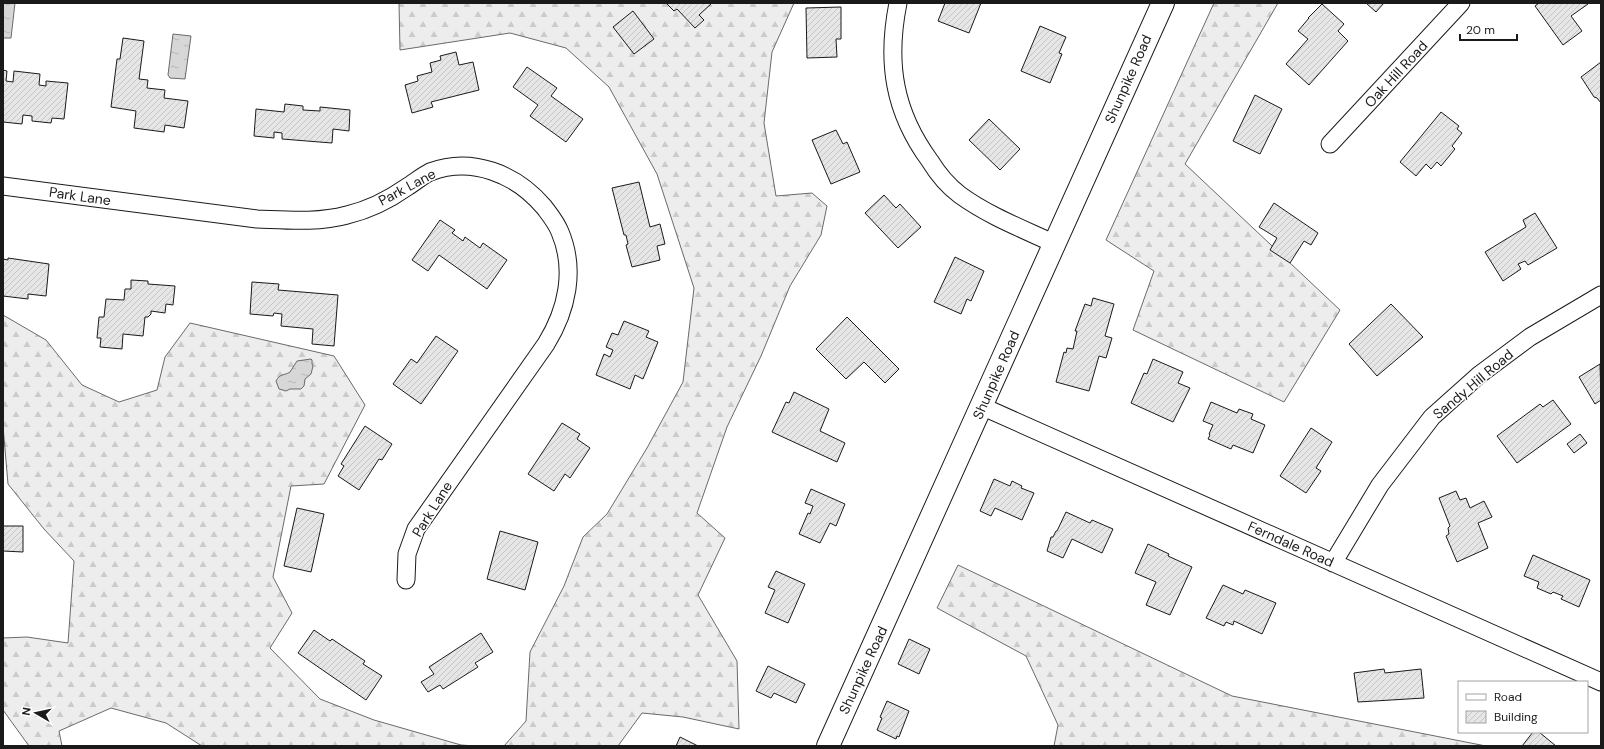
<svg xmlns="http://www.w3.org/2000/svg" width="1604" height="749" font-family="'DM Sans',sans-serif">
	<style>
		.forest { fill: url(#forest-firs); stroke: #6a6a6a }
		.water { fill: url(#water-ripples); stroke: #6a6a6a }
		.building { fill: url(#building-hatch); stroke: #1a1a1a }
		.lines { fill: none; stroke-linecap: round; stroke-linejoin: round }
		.minor-casing { stroke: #1a1a1a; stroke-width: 19 }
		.secondary-casing { stroke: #1a1a1a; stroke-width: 24 }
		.minor { stroke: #fff; stroke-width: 17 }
		.secondary { stroke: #fff; stroke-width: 22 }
		.labels { text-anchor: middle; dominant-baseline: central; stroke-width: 3; stroke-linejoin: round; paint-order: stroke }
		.street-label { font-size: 14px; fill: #1a1a1a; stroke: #fff }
	</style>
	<defs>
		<pattern id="forest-firs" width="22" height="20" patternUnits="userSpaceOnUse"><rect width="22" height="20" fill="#ededed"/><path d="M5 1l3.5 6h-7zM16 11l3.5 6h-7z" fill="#cbcbcb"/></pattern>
		<pattern id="water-ripples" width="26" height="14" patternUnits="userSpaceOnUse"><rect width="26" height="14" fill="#d7d7d7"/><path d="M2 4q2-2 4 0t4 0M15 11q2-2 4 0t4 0" fill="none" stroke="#b8b8b8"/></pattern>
		<pattern id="building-hatch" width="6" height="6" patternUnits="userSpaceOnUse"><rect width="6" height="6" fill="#e6e6e6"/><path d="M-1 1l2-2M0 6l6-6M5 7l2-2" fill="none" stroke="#c5c5c5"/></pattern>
	</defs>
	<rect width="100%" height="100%" fill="#fff"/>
	<path class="forest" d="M 399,3 L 794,3 L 772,52 L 764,123 L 776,196 L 812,193 L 827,206 L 821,235 L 790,286 L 761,356 L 727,427 L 697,513 L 725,538 L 698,595 L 737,661 L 739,729 L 683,717 L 642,713 L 618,746 L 504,746 L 526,721 L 530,652 L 564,586 L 583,537 L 607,514 L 647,448 L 683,382 L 694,288 L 657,174 L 609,87 L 566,48 L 510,33 L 400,50 Z
		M 1214,3 L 1278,3 L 1185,164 L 1340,310 L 1284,402 L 1133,330 L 1154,271 L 1106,240 Z
		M 3,315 L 46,340 L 82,385 L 119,402 L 157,390 L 165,357 L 190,323 L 334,356 L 365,405 L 324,484 L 291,486 L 273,577 L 292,613 L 270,648 L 320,699 L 374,720 L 461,745 L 475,746 L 202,746 L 166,723 L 111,708 L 59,731 L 62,746 L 29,746 L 3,710 L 3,638 L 27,637 L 68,643 L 74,561 L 44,529 L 8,484 L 3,426 Z
		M 958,565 L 1232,696 L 1486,746 L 1054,746 L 1058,725 L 1026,656 L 937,608 Z"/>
	<path class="water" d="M 3,3 L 15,3 L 11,38 L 3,38 Z
		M 173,34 L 191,36 L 185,79 L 170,78 L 168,75 Z
		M 311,359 L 312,360 L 312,364 L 313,366 L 311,374 L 305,379 L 304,386 L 301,389 L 290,389 L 286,391 L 279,389 L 276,381 C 280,373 284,376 290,372 L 297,361 Z"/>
	<path class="building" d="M 666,3 L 710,3 L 711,4 L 699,15 L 704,20 L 695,28 L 677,9 L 674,11 Z
		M 945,3 L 981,3 L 969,33 L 938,21 Z
		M 1366,3 L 1384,3 L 1376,12 Z
		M 1539,3 L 1587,3 L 1588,4 L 1571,16 L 1582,31 L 1563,45 L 1535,6 Z
		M 1322,4 L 1344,24 L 1338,31 L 1348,41 L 1309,85 L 1286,64 L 1308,39 L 1298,31 L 1309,18 L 1308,18 Z
		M 841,7 L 841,39 L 836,39 L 837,57 L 807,58 L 806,8 Z
		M 633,11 L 654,39 L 634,54 L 613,27 Z
		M 1040,26 L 1066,37 L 1059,53 L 1062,54 L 1050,83 L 1021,71 Z
		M 123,38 L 144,41 L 139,79 L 148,80 L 147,88 L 165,90 L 164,98 L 188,101 L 184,128 L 165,125 L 164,132 L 134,128 L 136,111 L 111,107 L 117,59 L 120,59 Z
		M 456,52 L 459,65 L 473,62 L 479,90 L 431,102 L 433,107 L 412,113 L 405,85 L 418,81 L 417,76 L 432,72 L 430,63 L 441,60 L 440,56 Z
		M 1601,62 L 1601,103 L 1597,98 L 1594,97 L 1581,77 Z
		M 527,67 L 557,88 L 551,96 L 583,119 L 566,142 L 530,116 L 538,105 L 513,87 Z
		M 3,70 L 7,71 L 6,81 L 13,82 L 14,71 L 40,74 L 39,85 L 46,86 L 46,81 L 68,83 L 64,119 L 52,118 L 51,123 L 32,121 L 32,116 L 23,115 L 22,124 L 3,122 Z
		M 1255,95 L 1282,109 L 1260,154 L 1233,141 Z
		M 285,104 L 303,106 L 303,110 L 320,111 L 320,107 L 350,110 L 349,131 L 333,129 L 332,143 L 282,139 L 282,133 L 274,132 L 274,138 L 254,136 L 256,109 L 284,112 Z
		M 1441,112 L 1459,126 L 1457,129 L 1462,133 L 1452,146 L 1455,149 L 1441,166 L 1437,162 L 1431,169 L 1426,164 L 1416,176 L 1400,162 Z
		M 989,119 L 1020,149 L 1000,170 L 969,140 Z
		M 836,130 L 843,144 L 847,142 L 860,172 L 831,184 L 812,140 Z
		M 639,182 L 650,227 L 660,224 L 665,244 L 657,246 L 660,260 L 632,267 L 626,245 L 628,244 L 626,235 L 624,235 L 612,188 Z
		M 884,195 L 896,208 L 900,204 L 921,227 L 898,248 L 865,213 Z
		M 1274,203 L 1318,233 L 1311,245 L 1304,241 L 1290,263 L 1270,250 L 1277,238 L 1259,227 Z
		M 1535,213 L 1557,248 L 1528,265 L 1525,261 L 1518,264 L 1521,269 L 1503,281 L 1485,252 L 1526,227 L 1523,220 Z
		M 440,220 L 455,230 L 452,233 L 463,241 L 465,237 L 480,248 L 483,243 L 507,260 L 487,289 L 439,255 L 428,271 L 412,260 Z
		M 955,257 L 984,271 L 971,301 L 967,299 L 961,314 L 934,302 Z
		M 8,258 L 49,264 L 46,296 L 28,294 L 28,299 L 3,296 L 3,259 L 8,260 Z
		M 131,280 L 148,281 L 148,284 L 175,286 L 173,305 L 166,304 L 165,313 L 151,311 L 151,314 L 148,317 L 145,317 L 143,336 L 123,334 L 122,349 L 100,347 L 101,338 L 97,338 L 99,317 L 104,317 L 106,299 L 124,300 L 125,289 L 131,289 Z
		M 252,282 L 279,284 L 278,290 L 338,295 L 334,346 L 312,344 L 313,329 L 281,326 L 282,314 L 274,313 L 273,316 L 250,314 Z
		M 1093,298 L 1114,304 L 1105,336 L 1112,338 L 1106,358 L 1099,356 L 1089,391 L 1056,382 L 1064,352 L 1066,353 L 1067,348 L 1073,349 L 1077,331 L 1075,331 L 1085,304 L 1091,306 Z
		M 1391,304 L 1423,337 L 1377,376 L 1349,344 Z
		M 847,317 L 899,369 L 885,383 L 864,362 L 846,379 L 816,349 Z
		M 624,321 L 649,331 L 646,337 L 658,342 L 643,379 L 635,375 L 630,389 L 596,375 L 604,354 L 610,357 L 613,350 L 606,347 L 612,333 L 618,335 Z
		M 436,336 L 458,351 L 421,404 L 393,384 L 411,359 L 417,363 Z
		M 1153,359 L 1183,372 L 1178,383 L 1190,388 L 1173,422 L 1131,403 L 1144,373 L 1147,374 Z
		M 1600,364 L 1601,400 L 1595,404 L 1579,377 Z
		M 794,392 L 829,409 L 820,431 L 845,443 L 837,462 L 772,432 L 786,402 L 789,403 Z
		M 1553,400 L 1571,424 L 1517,463 L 1497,436 L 1540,404 L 1543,407 Z
		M 1211,402 L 1237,413 L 1239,409 L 1253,414 L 1251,419 L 1265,425 L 1253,453 L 1233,445 L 1231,449 L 1208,439 L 1210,435 L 1209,434 L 1213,425 L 1203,421 Z
		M 562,423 L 580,434 L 577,439 L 590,448 L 570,478 L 565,474 L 554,491 L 528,474 Z
		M 365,426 L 392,444 L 382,460 L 379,459 L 359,490 L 338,476 L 344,466 L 341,464 Z
		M 1311,428 L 1332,442 L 1316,468 L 1321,471 L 1306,493 L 1280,476 Z
		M 1580,434 L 1587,443 L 1574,453 L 1567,444 Z
		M 994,479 L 1010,486 L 1012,481 L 1022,486 L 1021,488 L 1034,493 L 1022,520 L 995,508 L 991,516 L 980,511 Z
		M 811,489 L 845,504 L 836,526 L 830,523 L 820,543 L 799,534 L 808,513 L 810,514 L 813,506 L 805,503 Z
		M 1456,491 L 1460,500 L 1466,498 L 1470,508 L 1484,501 L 1492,517 L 1478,523 L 1488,548 L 1457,562 L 1446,536 L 1449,534 L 1448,528 L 1450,526 L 1439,498 Z
		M 297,508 L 324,514 L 311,572 L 284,566 Z
		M 1066,512 L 1090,523 L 1092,520 L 1113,529 L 1102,553 L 1072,539 L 1063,558 L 1047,551 L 1051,537 L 1053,537 L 1056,531 L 1057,531 Z
		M 3,526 L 23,526 L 23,552 L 3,551 Z
		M 500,531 L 538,542 L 525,590 L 487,579 Z
		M 1148,544 L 1169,554 L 1168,556 L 1192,567 L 1170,615 L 1146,605 L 1156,582 L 1135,573 Z
		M 1533,555 L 1590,580 L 1579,607 L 1561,599 L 1563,596 L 1553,592 L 1551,594 L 1537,588 L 1539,582 L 1524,576 Z
		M 776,571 L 805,584 L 788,623 L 765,613 L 775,590 L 768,587 Z
		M 1223,585 L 1243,594 L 1245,590 L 1276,603 L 1262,634 L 1234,621 L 1233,625 L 1226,622 L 1224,626 L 1206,618 Z
		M 314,630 L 330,641 L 332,639 L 365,661 L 363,664 L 382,676 L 366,700 L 298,653 Z
		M 481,633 L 493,652 L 475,663 L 478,667 L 443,689 L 440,685 L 428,692 L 421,682 L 434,674 L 429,667 Z
		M 909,639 L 930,649 L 919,674 L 898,664 Z
		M 768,666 L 805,684 L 796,703 L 774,693 L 771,698 L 756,691 Z
		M 1384,669 L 1385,673 L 1421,669 L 1424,698 L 1358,702 L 1354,673 Z
		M 887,701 L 909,711 L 899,737 L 897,736 L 896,739 L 877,730 L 882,718 L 880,717 Z
		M 1533,732 L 1539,732 L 1556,746 L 1522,746 Z
		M 680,737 L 698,746 L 676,746 Z"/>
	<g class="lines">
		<defs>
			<path id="minor" d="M 898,3 C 886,63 894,112 930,161 C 938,174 948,186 960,195 C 989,216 1023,229 1055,244
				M 1330,144 L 1461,3
				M 3,186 L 257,219 C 286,220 318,223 347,215 C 368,210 390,199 407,187 C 415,182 422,176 430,172 C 472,156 516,174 544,207 C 550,215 556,222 560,232 C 576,270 567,310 546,344 L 416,529 L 407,554 L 406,580
				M 981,406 L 1601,682
				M 1333,563 L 1380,485 L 1432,417 L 1479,375 L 1530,337 L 1601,295"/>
			<path id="secondary" d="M 828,746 L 1163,3"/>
		</defs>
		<use href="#minor" class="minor-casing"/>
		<use href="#secondary" class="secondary-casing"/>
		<use href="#minor" class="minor"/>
		<use href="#secondary" class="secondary"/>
	</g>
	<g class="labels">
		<g class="street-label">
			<text transform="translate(1396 74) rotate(-47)">Oak Hill Road</text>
			<text transform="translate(1128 79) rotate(-66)">Shunpike Road</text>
			<text transform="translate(407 187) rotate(-28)">Park Lane</text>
			<text transform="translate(80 196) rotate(8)">Park Lane</text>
			<text transform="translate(996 375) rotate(-66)">Shunpike Road</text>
			<text transform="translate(1473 384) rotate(-40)">Sandy Hill Road</text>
			<text transform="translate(432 509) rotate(-58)">Park Lane</text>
			<text transform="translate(1291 544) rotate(24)">Ferndale Road</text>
			<text transform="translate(863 670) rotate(-65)">Shunpike Road</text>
		</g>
	</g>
	<rect width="1604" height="749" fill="none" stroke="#1a1a1a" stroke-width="8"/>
	<rect x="1458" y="681" width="130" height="52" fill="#ffffff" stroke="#a3a3a3"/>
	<rect x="1466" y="694" width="20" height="6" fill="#ffffff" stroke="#a3a3a3"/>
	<text x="1494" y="701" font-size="12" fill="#1a1a1a">Road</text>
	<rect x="1466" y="711" width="20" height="12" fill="url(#building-hatch)" stroke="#a3a3a3"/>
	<text x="1494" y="721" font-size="12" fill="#1a1a1a">Building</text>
	<g transform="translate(36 713) rotate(279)" stroke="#ffffff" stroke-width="3" paint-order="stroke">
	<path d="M0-3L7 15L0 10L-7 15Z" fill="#1a1a1a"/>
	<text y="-6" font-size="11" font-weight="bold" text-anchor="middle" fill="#1a1a1a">N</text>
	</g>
	<path d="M1460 34v6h57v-6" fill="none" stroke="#1a1a1a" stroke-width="2"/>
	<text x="1466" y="34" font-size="12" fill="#1a1a1a" stroke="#ffffff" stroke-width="3" paint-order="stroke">20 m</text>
</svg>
